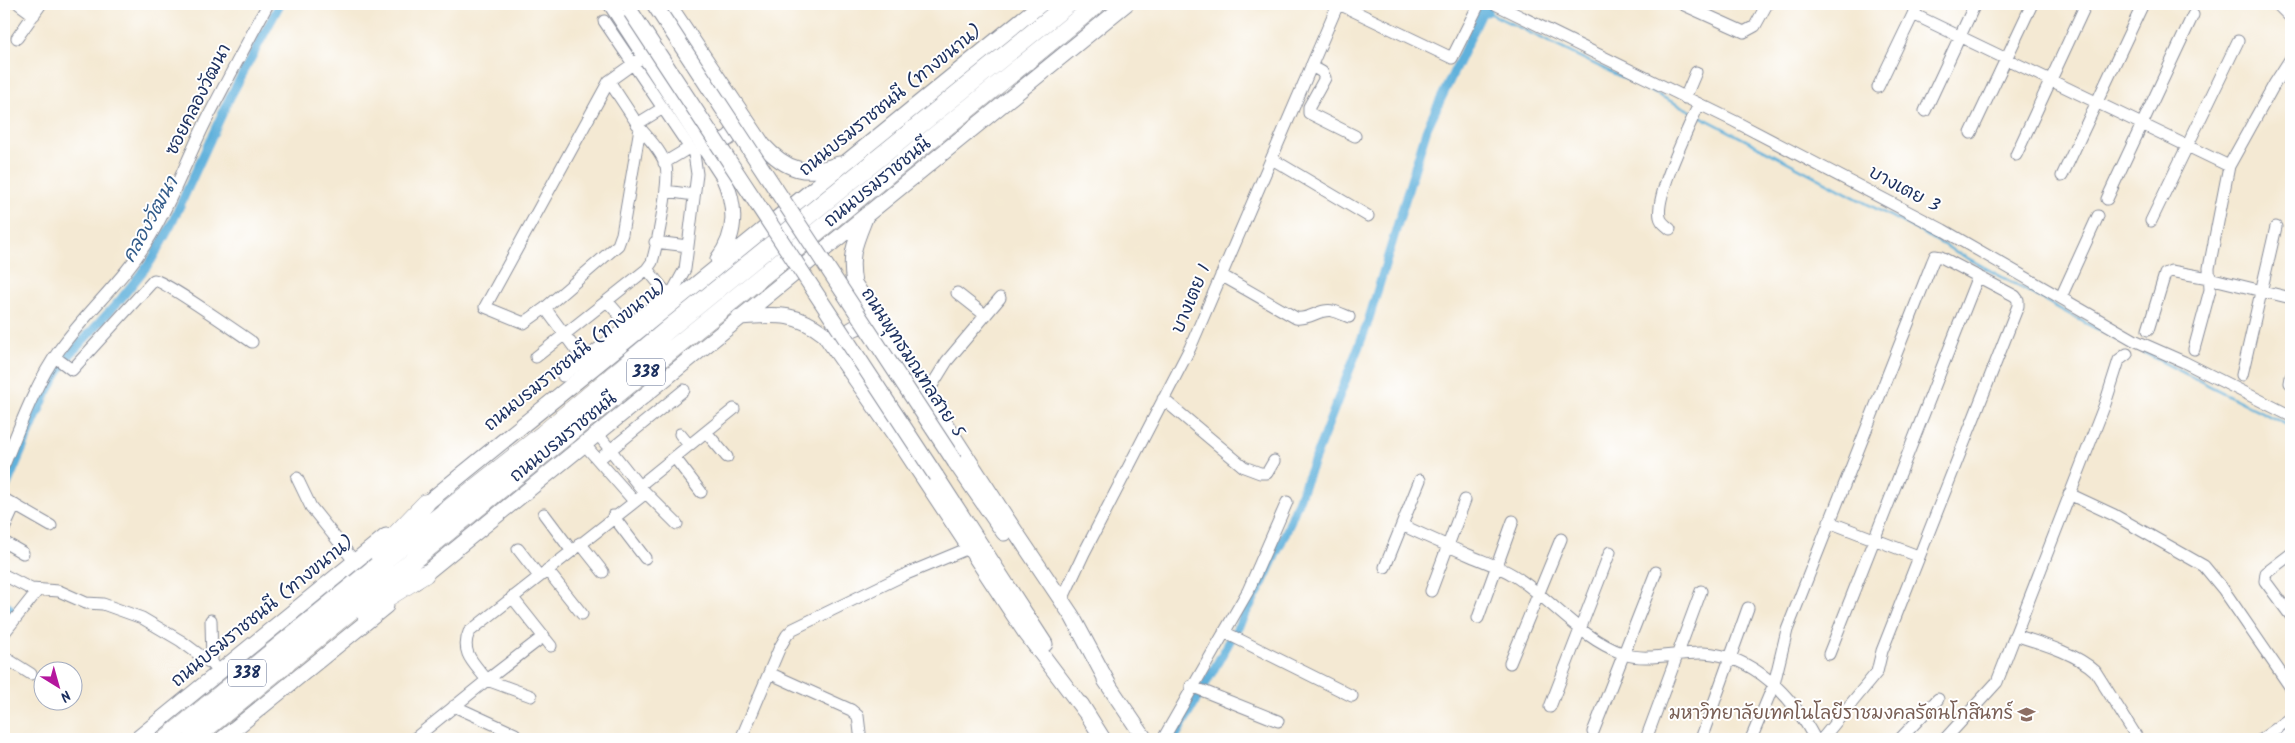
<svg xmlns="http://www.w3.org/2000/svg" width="2295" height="743" font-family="Kalam,'Playpen Sans Thai',sans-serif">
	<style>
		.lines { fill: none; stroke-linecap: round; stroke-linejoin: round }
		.stream { stroke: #60b1db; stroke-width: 2.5 }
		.canal { stroke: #60b1db; stroke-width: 9 }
		.minor-casing { stroke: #888c98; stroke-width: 13 }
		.major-casing { stroke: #888c98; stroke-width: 17 }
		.highway-casing { stroke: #888c98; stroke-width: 19 }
		.minor { stroke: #fff; stroke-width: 11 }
		.major { stroke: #fff; stroke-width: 15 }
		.highway { stroke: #fff; stroke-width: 18 }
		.major-bridge-casing { stroke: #888c98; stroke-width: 17; stroke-linecap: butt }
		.major-bridge { stroke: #fff; stroke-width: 15 }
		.labels { text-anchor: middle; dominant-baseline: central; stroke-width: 4; stroke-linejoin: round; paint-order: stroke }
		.shield { fill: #fff; stroke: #5f6d8e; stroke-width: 1 }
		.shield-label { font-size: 16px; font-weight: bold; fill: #1b2f5e }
		.street-label { font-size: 18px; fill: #1b2f5e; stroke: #fff }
		.education-label { font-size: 18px; fill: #785e54; stroke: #fff; text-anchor: end }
		.water-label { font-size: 19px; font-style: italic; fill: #335c8a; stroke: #fff }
	</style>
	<rect width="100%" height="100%" fill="#fff"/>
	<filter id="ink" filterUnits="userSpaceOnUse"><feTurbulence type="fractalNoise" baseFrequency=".02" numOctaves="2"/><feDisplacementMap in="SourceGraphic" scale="10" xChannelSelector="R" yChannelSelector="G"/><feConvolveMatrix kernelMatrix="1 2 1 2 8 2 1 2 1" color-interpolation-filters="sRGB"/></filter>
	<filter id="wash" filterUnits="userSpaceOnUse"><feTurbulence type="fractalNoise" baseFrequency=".0096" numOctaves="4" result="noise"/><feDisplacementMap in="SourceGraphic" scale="20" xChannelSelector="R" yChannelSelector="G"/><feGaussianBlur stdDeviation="1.12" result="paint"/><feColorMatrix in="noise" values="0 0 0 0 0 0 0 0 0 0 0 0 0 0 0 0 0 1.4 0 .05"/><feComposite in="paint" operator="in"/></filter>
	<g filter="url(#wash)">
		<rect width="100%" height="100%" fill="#f4e9d3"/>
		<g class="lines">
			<path class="stream" d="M 1487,12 L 1693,112
				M 1698,115 L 1911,227 L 2089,325 L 2291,427"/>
			<path class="canal" d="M 4,492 L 45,396 L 66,359 L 120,300 L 151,261 L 171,225 L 228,101 L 280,4
				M 4,603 L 12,611 L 4,618
				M 1174,739 L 1259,590 L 1287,530 L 1367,325 L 1427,128 L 1483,11 L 1487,12 L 1490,4"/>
		</g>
	</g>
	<g filter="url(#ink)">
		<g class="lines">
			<defs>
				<path id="minor" d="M 19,4 L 34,15
					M 1339,4 L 1452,58 L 1479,4
					M 1495,4 L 1734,121 L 1943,230 L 2134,340 L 2184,362 L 2291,416
					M 1682,4 L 1744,32 L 1755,26 L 1767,4
					M 2277,4 L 2291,18
					M 1913,14 L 2229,166
					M 17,38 L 41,4
					M 1311,66 L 1322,72 L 1325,78 L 1309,107 L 1309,113 L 1355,136
					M 609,81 L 640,128 L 622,234 L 618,245 L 545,308 L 524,323 L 485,307 L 609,81 L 644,56
					M 1878,87 L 1918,4
					M 1685,98 L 1696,72
					M 1925,111 L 1975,4
					M 637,124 L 663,108
					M 1971,133 L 2032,4
					M 2016,155 L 2086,4
					M 1272,159 L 1368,216
					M 664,163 L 689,148
					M 2062,176 L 2143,4
					M 666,191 L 694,195
					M 2107,199 L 2193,15
					M 2151,221 L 2238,41
					M 1670,229 C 1666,225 1661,223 1660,217 C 1655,195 1689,127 1699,104
					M 655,242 L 688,246
					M 647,269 L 668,295
					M 1221,275 L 1296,318 C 1310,320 1320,308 1333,311 C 1338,312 1344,315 1349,317
					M 957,293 L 985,315
					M 2061,297 L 2098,216
					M 607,301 L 629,326
					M 545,308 L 587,365
					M 2148,330 L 2165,274 L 2171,271 L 2209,278 L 2291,298
					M 2194,349 L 2210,290 L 2209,268 L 2229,166 L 2275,83 L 2291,58
					M 55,357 L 72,370 L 154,280 C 165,281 237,332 252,342
					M 536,357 L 647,269 L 652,262 C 657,245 670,182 666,166 C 662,152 649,139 640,128
					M 2242,375 L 2276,227
					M 563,376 L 674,289 L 685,269 L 687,254 L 697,174 L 694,154 L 604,21
					M 2290,383 L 2291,377
					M 926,395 L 947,361 L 1000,298
					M 1163,399 L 1244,467 L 1260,473 L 1267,473 L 1274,461
					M 706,432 L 727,457
					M 597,433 L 639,486 L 677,524
					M 680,434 L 689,445
					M 584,444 L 634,501
					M 675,458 L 701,492
					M 598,460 L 684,390
					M 4,465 C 20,426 35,384 60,349 C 88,310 125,279 150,237 C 172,201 187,159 206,121 C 226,82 247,43 268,4
					M 297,478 L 311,507 L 355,562
					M 639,486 L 734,409
					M 2069,494 L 2114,515 L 2204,566 L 2223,589 L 2291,688
					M 4,499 L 51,526
					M 544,514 L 571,550
					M 613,516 L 645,558
					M 1829,522 L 1918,556
					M 1402,525 C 1425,536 1448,546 1471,556 C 1485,562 1500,567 1513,575 C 1552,599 1578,637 1624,654 C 1646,662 1679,652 1703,653 C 1754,655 1793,697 1815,739
					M 4,529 L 15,505
					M 4,542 L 23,553
					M 580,543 L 603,572
					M 518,549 L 539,576
					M 2291,554 L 2266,573 L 2265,581 L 2291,616
					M 1385,567 L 1420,480
					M 547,570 L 582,614
					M 4,575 L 31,589 L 59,591 L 86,603 L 103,604 L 142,618 L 181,641 L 221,671
					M 1431,591 L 1465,500
					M 512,597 L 551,646
					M 1062,600 L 1084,553 L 1190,348 L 1338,4
					M 1478,618 L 1513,521
					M 211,620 L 212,663
					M 1224,632 L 1352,696
					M 4,633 L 38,590
					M 2015,635 C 2040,643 2076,653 2095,671 L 2138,739
					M 1829,654 L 1978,276
					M 4,657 L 31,674
					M 1510,663 L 1561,539
					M 769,673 L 851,710 L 858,716 L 860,733
					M 487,680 L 544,636
					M 487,680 L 531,696
					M 1191,686 L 1278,721
					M 454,706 L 515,734
					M 1550,707 L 1610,552
					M 1593,732 L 1656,572
					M 414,739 L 487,680 C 474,663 460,653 469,632 L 646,493
					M 741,739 L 780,647 L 787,635 L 793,629 L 904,575 L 969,548
					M 1163,739 L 1248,591 L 1287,502
					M 1646,739 L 1701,591
					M 1701,739 L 1748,608
					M 1751,739 L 1774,684 L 1787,630 L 1932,263 L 1935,256 L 1941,257 L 2015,296 L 2018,300 L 2018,306 L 1882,651 L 1877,672 L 1822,739
					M 1900,739 L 1938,699
					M 1945,739 L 1997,682 L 2105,404 L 2119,360 L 2127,354
					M 2262,739 L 2291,718
					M 2283,739 L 2291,733"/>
				<path id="major" d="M 611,4 L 723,176 C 736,205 738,233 718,259
					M 668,4 L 763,145 C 786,170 806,177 839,164
					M 706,141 C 728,143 732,138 741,119
					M 865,218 C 855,243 849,255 854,283 L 1007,519 L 1072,616 L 1111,689
					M 739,317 C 775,315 794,311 824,334 L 905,450 L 1025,632 L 1086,713
					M 839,346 C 843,330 862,321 876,328
					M 955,462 L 1004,533
					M 936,476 L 1045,644
					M 417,511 L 1041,4
					M 415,582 L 1126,4
					M 1105,680 L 1145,739
					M 1081,704 L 1103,739
					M 137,739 L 386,536
					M 222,739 L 386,606"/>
				<path id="highway" d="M 378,553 L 426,503
					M 364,612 L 425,574
					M 166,739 L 398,549 L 543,434 L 672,326 L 1068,4
					M 193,739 L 1097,4"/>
			</defs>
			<use href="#minor" class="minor-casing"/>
			<use href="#major" class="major-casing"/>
			<use href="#highway" class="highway-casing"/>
			<use href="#minor" class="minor"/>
			<use href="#major" class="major"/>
			<use href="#highway" class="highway"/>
			<defs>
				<path id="major-bridge" d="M 654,4 L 955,462
					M 631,12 L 936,476"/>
			</defs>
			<use href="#major-bridge" class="major-bridge-casing"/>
			<use href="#major-bridge" class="major-bridge"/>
		</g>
	</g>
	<defs>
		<symbol id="university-bare" viewBox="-9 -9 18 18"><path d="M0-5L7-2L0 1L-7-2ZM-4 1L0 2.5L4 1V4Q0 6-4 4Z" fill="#8d6e63" stroke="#fff" stroke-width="2.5" paint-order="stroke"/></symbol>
	</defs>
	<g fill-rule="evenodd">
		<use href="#university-bare" x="2014" y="702" width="25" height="25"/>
	</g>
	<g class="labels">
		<g class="shield">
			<rect x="627" y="358.5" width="38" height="27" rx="4"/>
			<rect x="228" y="659.5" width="38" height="27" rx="4"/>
		</g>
		<g class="shield-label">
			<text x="646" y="372">338</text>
			<text x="247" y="673">338</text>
		</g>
		<g class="street-label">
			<text transform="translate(199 100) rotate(-63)">ซอยคลองวัฒนา</text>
			<text transform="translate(891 101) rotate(-39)">ถนนบรมราชชนนี (ทางขนาน)</text>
			<text transform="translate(878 183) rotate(-39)">ถนนบรมราชชนนี</text>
			<text transform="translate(1904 190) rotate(28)">บางเตย 3</text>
			<text transform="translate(1192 299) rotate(-67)">บางเตย 1</text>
			<text transform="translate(576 356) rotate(-39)">ถนนบรมราชชนนี (ทางขนาน)</text>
			<text transform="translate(912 363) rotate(57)">ถนนพุทธมณฑลสาย 5</text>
			<text transform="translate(564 438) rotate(-39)">ถนนบรมราชชนนี</text>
			<text transform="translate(263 612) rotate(-39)">ถนนบรมราชชนนี (ทางขนาน)</text>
		</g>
		<g class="education-label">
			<text x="2013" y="714">มหาวิทยาลัยเทคโนโลยีราชมงคลรัตนโกสินทร์</text>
		</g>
		<g class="water-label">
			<text transform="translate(151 220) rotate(-61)">คลองวัฒนา</text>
		</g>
	</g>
	<rect width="2295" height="743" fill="none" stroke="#fff" stroke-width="20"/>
	<g transform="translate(58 686) rotate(143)"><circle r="24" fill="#ffffff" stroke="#a4acbf"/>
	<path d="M0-4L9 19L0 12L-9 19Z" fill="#b5179e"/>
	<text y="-8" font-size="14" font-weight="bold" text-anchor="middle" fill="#1b2f5e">N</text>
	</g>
</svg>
